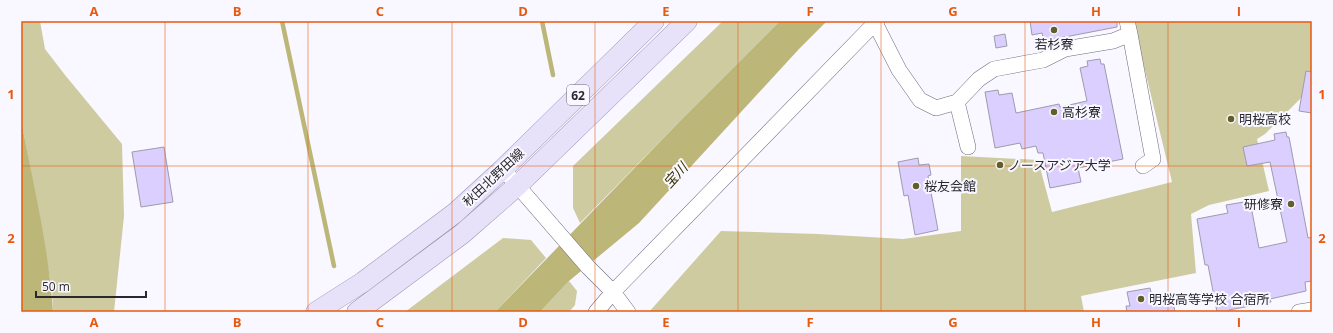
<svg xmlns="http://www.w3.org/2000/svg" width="1333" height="333" font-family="'Open Sans','Noto Sans JP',sans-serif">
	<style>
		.green { fill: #cecba0 }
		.water { fill: #bcb778 }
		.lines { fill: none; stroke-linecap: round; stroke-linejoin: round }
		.stream { stroke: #bcb778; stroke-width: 4.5 }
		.building { fill: #dacfff; stroke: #9f9bad }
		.minor-casing { stroke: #706c7d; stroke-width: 16 }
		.major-casing { stroke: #9a93b0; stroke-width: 21 }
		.minor { stroke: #fff; stroke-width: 15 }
		.major { stroke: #e7e1fa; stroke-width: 20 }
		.grid { fill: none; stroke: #e8590c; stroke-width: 1; stroke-opacity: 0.55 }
		.poi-dot { fill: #625e2a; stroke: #f9f7ff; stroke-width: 1.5 }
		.labels { text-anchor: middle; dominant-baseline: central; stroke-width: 4; stroke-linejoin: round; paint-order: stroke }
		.shield { fill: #f9f7ff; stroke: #68666d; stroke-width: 1 }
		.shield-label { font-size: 12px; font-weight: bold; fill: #2a282f }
		.poi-label { font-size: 13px; fill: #2a282f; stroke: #f9f7ff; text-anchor: start }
		.street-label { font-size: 13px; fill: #2a282f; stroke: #f9f7ff }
		.water-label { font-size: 14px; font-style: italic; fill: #393500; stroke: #f9f7ff }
		.neatline { fill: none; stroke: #e8590c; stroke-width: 1.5 }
		.grid-label { font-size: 13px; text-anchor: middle; font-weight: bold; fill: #e8590c }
	</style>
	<rect width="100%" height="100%" fill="#f9f7ff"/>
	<path class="green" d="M 21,21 L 40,21 L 45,49 L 65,75 L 122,144 L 124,216 L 114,312 L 53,312 L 52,290 L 40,220 L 21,120 Z
		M 723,21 L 780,21 L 679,122 L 580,223 L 573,208 L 573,166 Z
		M 1133,21 L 1312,21 L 1312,87 L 1265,134 L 1257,139 L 1269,191 L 1209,205 L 1191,214 L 1196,273 L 1081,296 L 1084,312 L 649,312 L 721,231 L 818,234 L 903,239 L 961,231 L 961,156 L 1038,160 L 1052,212 L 1172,182 Z
		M 503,238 L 531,240 L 546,258 L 495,312 L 405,312 Z
		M 569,281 L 577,291 L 575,305 L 569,312 L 540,312 Z"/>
	<path class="water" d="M 780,21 L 827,21 L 799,49 L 639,223 L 569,281 L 540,312 L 495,312 L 679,122 Z
		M 21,120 C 33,183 49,248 53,312 L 21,312 Z"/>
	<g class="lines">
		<path class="stream" d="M 282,21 L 334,266
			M 542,21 L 553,75"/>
	</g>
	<path class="building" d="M 1030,21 L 1117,21 L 1117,27 L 1044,41 L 1042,33 L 1032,35 Z
		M 1005,34 L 1007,46 L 996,48 L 994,36 Z
		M 1100,59 L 1101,64 L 1104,64 L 1123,159 L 1078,168 L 1081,182 L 1050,188 L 1043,153 L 1038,153 L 1036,146 L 1022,149 L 1020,143 L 995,148 L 985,92 L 998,90 L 999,95 L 1012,93 L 1016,113 L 1059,104 L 1060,107 L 1087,101 L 1080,68 L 1088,66 L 1087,61 Z
		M 1306,71 L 1312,72 L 1312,113 L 1299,111 Z
		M 1286,132 L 1287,137 L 1289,137 L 1308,238 L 1312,237 L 1312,281 L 1305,282 L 1306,291 L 1270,299 L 1271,302 L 1229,310 L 1229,312 L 1217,312 L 1208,265 L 1205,265 L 1197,219 L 1228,213 L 1226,205 L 1250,201 L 1259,248 L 1287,242 L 1270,162 L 1247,166 L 1243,147 L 1275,140 L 1274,134 Z
		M 164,147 L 173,202 L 141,207 L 132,152 Z
		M 918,158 L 919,165 L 929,164 L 931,175 L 928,176 L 938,230 L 915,235 L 908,195 L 904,196 L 898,162 Z
		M 1150,288 L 1153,301 L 1172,297 L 1175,312 L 1127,312 L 1126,306 L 1130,306 L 1127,292 Z"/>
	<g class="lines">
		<defs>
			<path id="minor" d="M 875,23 L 899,70 L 920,100 L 936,108 L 957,102 L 979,79 L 994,69 L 1043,60 L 1065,49 L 1113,41 L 1130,34 L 1127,21
				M 1130,34 L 1153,159 L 1143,166
				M 957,102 L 968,147
				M 503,169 L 588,267 L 613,292 L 628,312
				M 596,312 L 613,292 L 877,21
				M 1299,312 L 1312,310"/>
			<path id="major" d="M 316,312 L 363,282 L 455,213 L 503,169 L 654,21
				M 357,312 L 462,234 L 517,186 L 687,21"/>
		</defs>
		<use href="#minor" class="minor-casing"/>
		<use href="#major" class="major-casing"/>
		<use href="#minor" class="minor"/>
		<use href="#major" class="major"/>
	</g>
	<path class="grid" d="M 165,21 L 165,312M 308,21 L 308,312M 452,21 L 452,312M 595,21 L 595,312M 738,21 L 738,312M 881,21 L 881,312M 1025,21 L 1025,312M 1168,21 L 1168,312M 21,166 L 1312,166"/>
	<g class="poi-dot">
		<circle cx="1054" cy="30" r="4"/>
		<circle cx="1054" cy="112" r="4"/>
		<circle cx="1231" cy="119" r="4"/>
		<circle cx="1000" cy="165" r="4"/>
		<circle cx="916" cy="186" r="4"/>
		<circle cx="1291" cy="204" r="4"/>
		<circle cx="1141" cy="299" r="4"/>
	</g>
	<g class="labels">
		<rect class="shield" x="567" y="85" width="22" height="20" rx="3"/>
		<g class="shield-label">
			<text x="578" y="95">62</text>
		</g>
		<g class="poi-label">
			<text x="1054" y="44" text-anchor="middle">若杉寮</text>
			<text x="1062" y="112">高杉寮</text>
			<text x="1239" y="119">明桜高校</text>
			<text x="1008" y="165">ノースアジア大学</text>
			<text x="924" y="186">桜友会館</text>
			<text x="1283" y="204" text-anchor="end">研修寮</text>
			<text x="1149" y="299">明桜高等学校 合宿所</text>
		</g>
		<g class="street-label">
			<text transform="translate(493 177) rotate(-43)">秋田北野田線</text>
		</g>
		<g class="water-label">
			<text transform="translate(675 175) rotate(-48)">宝川</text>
		</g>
	</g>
	<rect width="1333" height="333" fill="none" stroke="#f9f7ff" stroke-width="44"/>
	<path d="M36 291v6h110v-6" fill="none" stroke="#2a282f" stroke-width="2"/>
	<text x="42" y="291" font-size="12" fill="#2a282f" stroke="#f9f7ff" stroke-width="3" paint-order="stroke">50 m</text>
	<rect x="22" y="22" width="1289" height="289" class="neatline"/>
	<g class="grid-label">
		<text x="94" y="16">A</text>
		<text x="237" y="16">B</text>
		<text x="380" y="16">C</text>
		<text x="523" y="16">D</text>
		<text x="666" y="16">E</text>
		<text x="810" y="16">F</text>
		<text x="953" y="16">G</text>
		<text x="1096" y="16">H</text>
		<text x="1239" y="16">I</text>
		<text x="11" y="99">1</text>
		<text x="1322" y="99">1</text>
		<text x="11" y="243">2</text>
		<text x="1322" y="243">2</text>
		<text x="94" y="327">A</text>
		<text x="237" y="327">B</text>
		<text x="380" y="327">C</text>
		<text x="523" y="327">D</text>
		<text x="666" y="327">E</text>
		<text x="810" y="327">F</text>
		<text x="953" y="327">G</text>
		<text x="1096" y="327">H</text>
		<text x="1239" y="327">I</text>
	</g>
</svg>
